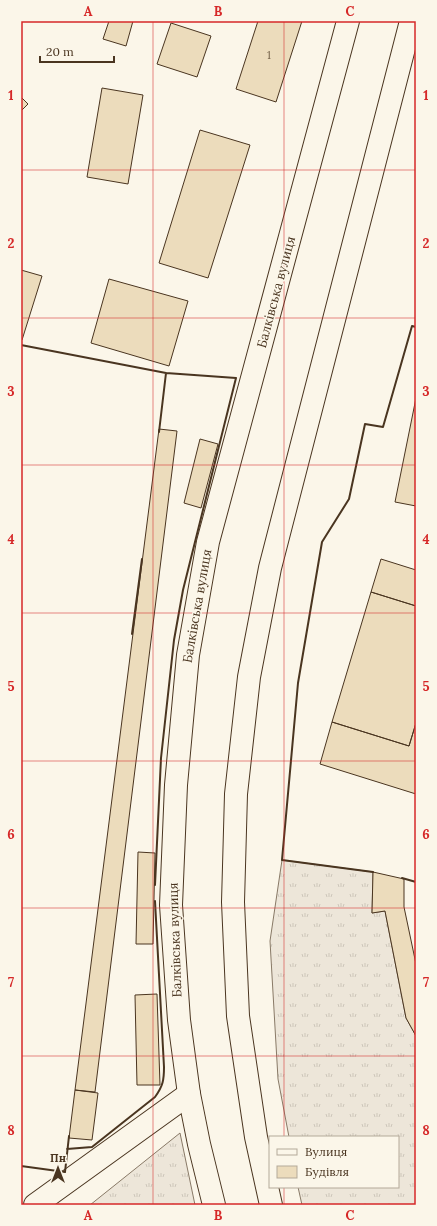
<svg xmlns="http://www.w3.org/2000/svg" width="437" height="1226" font-family="Lora,serif">
	<style>
		.grass { fill: url(#grass-tufts); stroke: #887966 }
		.building { fill: #ecdcbc; stroke: #4a3520 }
		.lines { fill: none; stroke-linecap: round; stroke-linejoin: round }
		.minor-casing { stroke: #4a3520; stroke-width: 24 }
		.primary-casing { stroke: #4a3520; stroke-width: 24 }
		.minor { stroke: #fbf6e9; stroke-width: 22 }
		.primary { stroke: #fbf6e9; stroke-width: 22 }
		.wall { stroke: #4a3520; stroke-width: 2 }
		.grid { fill: none; stroke: #d62828; stroke-width: 1; stroke-opacity: 0.55 }
		.labels { text-anchor: middle; dominant-baseline: central; stroke-width: 3; stroke-linejoin: round; paint-order: stroke }
		.number-label { font-size: 11px; fill: #725f47 }
		.street-label { font-size: 13px; fill: #4a3520; stroke: #fbf6e9 }
		.neatline { fill: none; stroke: #d62828; stroke-width: 1.5 }
		.grid-label { font-size: 13px; text-anchor: middle; font-weight: bold; fill: #d62828 }
	</style>
	<defs>
		<pattern id="grass-tufts" width="24" height="20" patternUnits="userSpaceOnUse"><rect width="24" height="20" fill="#ede6d9"/><path d="M3 7l-1-3M5 7V3M7 7l1-3M15 17l-1-3M17 17v-4M19 17l1-3" fill="none" stroke="#cdc6ba"/></pattern>
	</defs>
	<rect width="100%" height="100%" fill="#fbf6e9"/>
	<path class="grass" d="M 282,860 L 373,872 L 372,913 L 385,911 L 406,1018 L 416,1036 L 416,1205 L 302,1205 L 298,1187 L 398,1187 L 398,1137 L 289,1137 L 278,1079 L 270,941 Z
		M 180,1133 L 195,1205 L 90,1205 Z"/>
	<path class="building" d="M 109,21 L 133,21 L 126,46 L 103,39 Z
		M 258,21 L 302,21 L 276,102 L 236,89 Z
		M 171,23 L 211,36 L 197,77 L 157,64 Z
		M 102,88 L 143,95 L 128,184 L 87,177 Z
		M 21,97 L 28,104 L 21,111 Z
		M 200,130 L 250,145 L 208,278 L 159,263 Z
		M 21,270 L 42,276 L 22,340 L 21,340 Z
		M 109,279 L 188,301 L 169,366 L 91,343 Z
		M 416,398 L 416,506 L 395,502 Z
		M 159,429 L 177,431 L 95,1092 L 75,1090 Z
		M 200,439 L 218,444 L 201,508 L 184,503 Z
		M 381,559 L 416,570 L 416,606 L 371,592 Z
		M 371,592 L 416,606 L 416,723 L 409,746 L 332,722 Z
		M 332,722 L 409,746 L 416,723 L 416,794 L 320,764 Z
		M 138,852 L 155,853 L 153,944 L 136,944 Z
		M 373,872 L 404,879 L 404,907 L 416,964 L 416,1036 L 406,1018 L 385,911 L 372,913 Z
		M 157,994 L 160,1085 L 137,1085 L 135,995 Z
		M 75,1090 L 98,1093 L 92,1140 L 69,1138 Z"/>
	<g class="lines">
		<defs>
			<path id="minor" d="M 35,1205 L 189,1094"/>
			<path id="primary" d="M 214,1205 L 199,1144 L 189,1094 L 179,1020 L 171,905 L 176,785 L 188,655 L 208,542 L 348,21
				M 271,1205 L 256,1137 L 238,1016 L 233,902 L 236,794 L 249,677 L 270,568 L 411,21"/>
		</defs>
		<use href="#minor" class="minor-casing"/>
		<use href="#primary" class="primary-casing"/>
		<use href="#minor" class="minor"/>
		<use href="#primary" class="primary"/>
		<path class="wall" d="M 21,345 L 166,373 L 159,432
			M 132,634 L 142,559
			M 373,872 L 282,860 L 298,683 L 322,542 L 349,499 L 365,424 L 383,427 L 412,326 L 416,327
			M 402,878 L 416,882
			M 155,885 L 161,758 L 174,640 L 183,590 L 236,378 L 166,373
			M 67,1149 L 92,1147 L 155,1097 C 163,1086 164,1080 164,1067 L 155,901
			M 21,1166 L 65,1172 L 69,1136"/>
	</g>
	<path class="grid" d="M 153,21 L 153,1205M 284,21 L 284,1137M 21,170 L 416,170M 21,318 L 416,318M 21,465 L 416,465M 21,613 L 416,613M 21,761 L 416,761M 21,908 L 416,908M 21,1056 L 416,1056M 284,1187 L 284,1205"/>
	<g class="labels">
		<g class="number-label">
			<text x="269" y="55">1</text>
		</g>
		<g class="street-label">
			<text transform="translate(276 292) rotate(-75)">Балківська вулиця</text>
			<text transform="translate(197 606) rotate(-80)">Балківська вулиця</text>
			<text transform="translate(175 940) rotate(-92)">Балківська вулиця</text>
		</g>
	</g>
	<rect width="437" height="1226" fill="none" stroke="#fbf6e9" stroke-width="44"/>
	<rect x="269" y="1136" width="130" height="52" fill="#fbf6e9" stroke="#b4a999"/>
	<rect x="277" y="1149" width="20" height="6" fill="#fbf6e9" stroke="#b4a999"/>
	<text x="305" y="1156" font-size="12" fill="#4a3520">Вулиця</text>
	<rect x="277" y="1166" width="20" height="12" fill="#ecdcbc" stroke="#b4a999"/>
	<text x="305" y="1176" font-size="12" fill="#4a3520">Будівля</text>
	<g transform="translate(58 1168)" stroke="#fbf6e9" stroke-width="3" paint-order="stroke">
	<path d="M0-3L7 15L0 10L-7 15Z" fill="#4a3520"/>
	<text y="-6" font-size="11" font-weight="bold" text-anchor="middle" fill="#4a3520">Пн</text>
	</g>
	<path d="M40 56v6h74v-6" fill="none" stroke="#4a3520" stroke-width="2"/>
	<text x="46" y="56" font-size="12" fill="#4a3520" stroke="#fbf6e9" stroke-width="3" paint-order="stroke">20 m</text>
	<rect x="22" y="22" width="393" height="1182" class="neatline"/>
	<g class="grid-label">
		<text x="88" y="16">A</text>
		<text x="218" y="16">B</text>
		<text x="350" y="16">C</text>
		<text x="11" y="100">1</text>
		<text x="426" y="100">1</text>
		<text x="11" y="248">2</text>
		<text x="426" y="248">2</text>
		<text x="11" y="396">3</text>
		<text x="426" y="396">3</text>
		<text x="11" y="544">4</text>
		<text x="426" y="544">4</text>
		<text x="11" y="691">5</text>
		<text x="426" y="691">5</text>
		<text x="11" y="839">6</text>
		<text x="426" y="839">6</text>
		<text x="11" y="987">7</text>
		<text x="426" y="987">7</text>
		<text x="11" y="1135">8</text>
		<text x="426" y="1135">8</text>
		<text x="88" y="1220">A</text>
		<text x="218" y="1220">B</text>
		<text x="350" y="1220">C</text>
	</g>
</svg>
